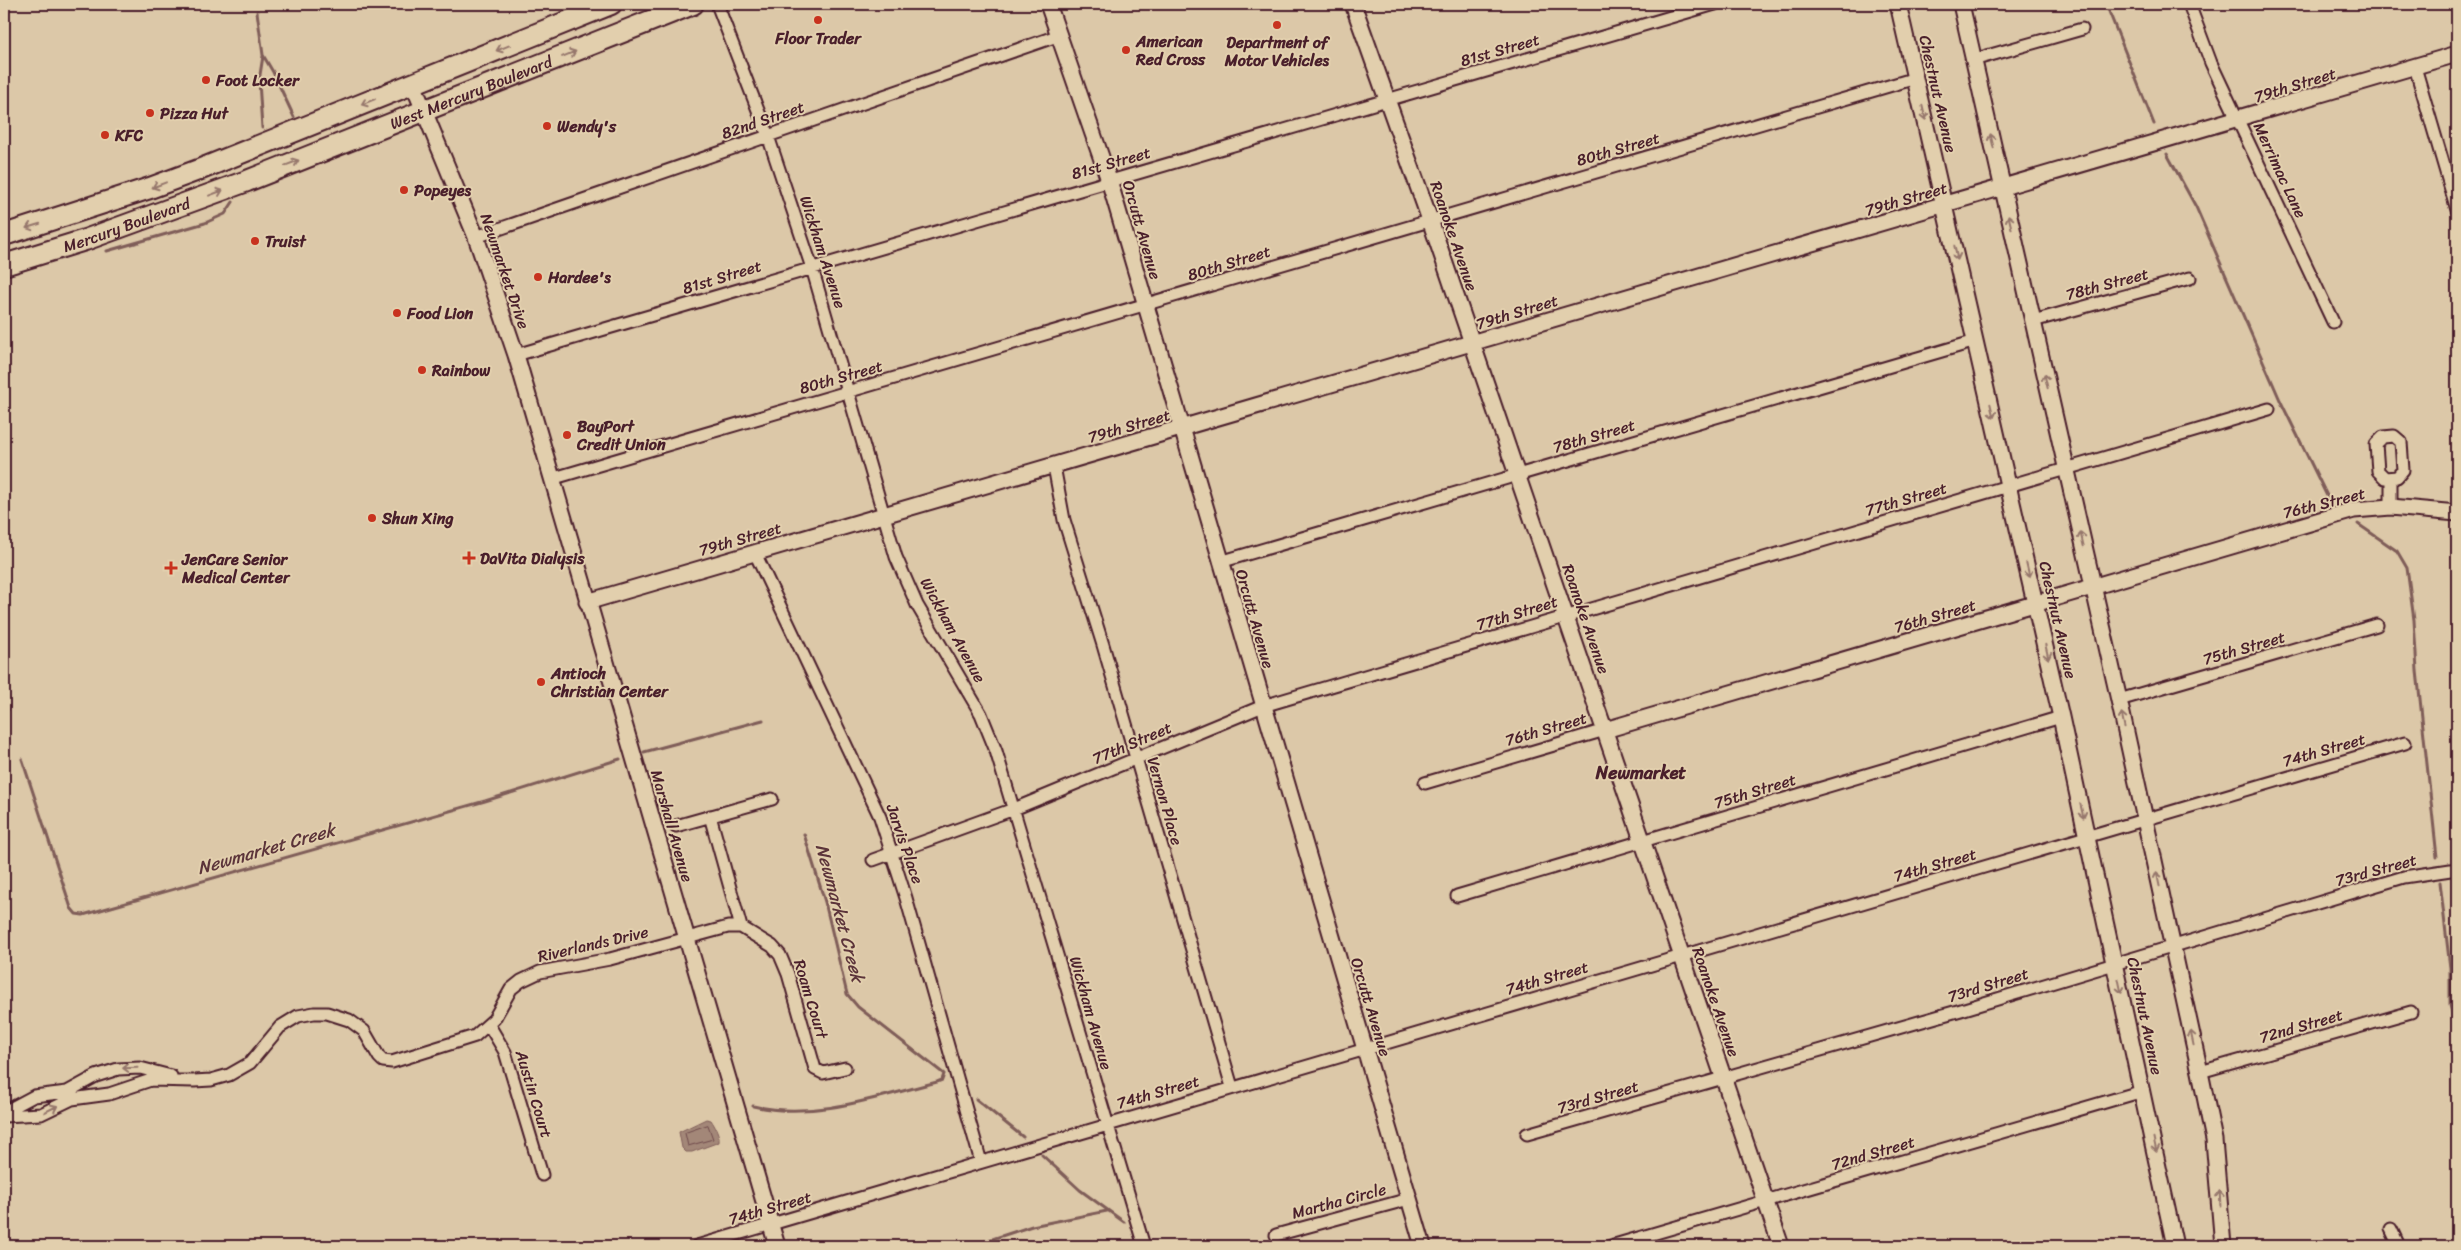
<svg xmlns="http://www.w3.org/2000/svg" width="2461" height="1250" font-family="Sriracha,sans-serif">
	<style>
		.water { fill: #a38778; stroke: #7f5d59 }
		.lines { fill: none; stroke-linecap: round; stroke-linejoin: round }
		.shore { stroke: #6e494a; stroke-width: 1 }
		.stream { stroke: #7f5d59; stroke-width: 3 }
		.street-casing { stroke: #4a1f2b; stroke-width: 15 }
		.secondary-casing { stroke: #4a1f2b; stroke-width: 19 }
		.highway-casing { stroke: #4a1f2b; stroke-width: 24 }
		.street { stroke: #e2cfad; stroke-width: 11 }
		.secondary { stroke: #e2cfad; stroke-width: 15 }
		.highway { stroke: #e2cfad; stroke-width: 20 }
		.oneway { stroke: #96776c }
		.poi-dot { fill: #c8321e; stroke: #e2cfad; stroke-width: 2 }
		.labels { text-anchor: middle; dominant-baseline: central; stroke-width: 4; stroke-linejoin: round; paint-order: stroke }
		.poi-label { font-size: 16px; font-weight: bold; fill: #4a1f2b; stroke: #e2cfad; text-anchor: start }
		.street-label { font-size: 16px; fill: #4a1f2b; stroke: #e2cfad }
		.neighbourhood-label { font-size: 18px; font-weight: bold; fill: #4a1f2b; stroke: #e2cfad }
		.water-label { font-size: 18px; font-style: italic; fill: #5c343a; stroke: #e2cfad }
	</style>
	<rect width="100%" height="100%" fill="#dcc8a8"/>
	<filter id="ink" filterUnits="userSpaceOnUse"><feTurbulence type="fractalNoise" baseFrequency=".02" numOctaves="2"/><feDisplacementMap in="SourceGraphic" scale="10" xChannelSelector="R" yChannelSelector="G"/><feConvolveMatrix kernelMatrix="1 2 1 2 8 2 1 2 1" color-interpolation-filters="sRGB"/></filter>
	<g filter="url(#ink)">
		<path class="water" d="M 706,1119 L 711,1120 C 715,1126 720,1135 719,1142 L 692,1152 L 686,1152 L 682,1148 L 679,1132 Z"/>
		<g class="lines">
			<path class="shore" d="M 708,1125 L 713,1139 L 688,1146 L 685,1133 Z"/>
			<path class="stream" d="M 2106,4 L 2154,124
				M 257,12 L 263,55 L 273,72 L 294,117
				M 262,128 L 259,81 L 263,56
				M 2167,154 L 2196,207 L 2280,400 L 2330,502
				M 107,251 L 205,223 L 225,214 L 233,202
				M 2358,524 L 2397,551 L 2407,568 L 2414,620 L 2417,671 L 2437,857
				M 4,695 L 8,710
				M 644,752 L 763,720
				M 22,759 L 71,908 L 76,914 L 83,915 L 485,801 L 620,759
				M 2440,882 L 2450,968 L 2450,1005 L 2457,1029
				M 976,1099 L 1023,1137
				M 753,1106 C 815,1120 877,1097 937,1082 L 942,1080 L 944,1074 L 858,1007 L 847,994 L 825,902 L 804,834
				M 1042,1155 L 1080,1190 L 1124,1222
				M 971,1246 L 1032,1226 L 1107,1211"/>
			<defs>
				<path id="street" d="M 717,4 L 768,136 L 812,268 L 896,557 L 917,605 L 981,714 L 996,751 L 1144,1246
					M 2189,4 L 2211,63 L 2333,322
					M 1973,60 L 2082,29
					M 2415,67 L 2457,210
					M 476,237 L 1060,35
					M 2033,321 L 2190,278
					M 516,355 L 1715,4
					M 2394,436 L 2401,442 L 2403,470 L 2397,477 L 2385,478 L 2378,471 L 2376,444 L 2383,437 Z
					M 1054,466 L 1064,520 L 1103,645 L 1232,1087
					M 2391,478 L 2391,507
					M 551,479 L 1916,78
					M 755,553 L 880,817 L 906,898 L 981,1162
					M 1220,562 L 1976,341
					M 2119,700 L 2377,625
					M 1425,783 L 1605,730
					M 710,816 L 741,927
					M 676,826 L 772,799
					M 873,860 L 1014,809 L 1263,706 L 2269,409
					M 1457,896 L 2061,717
					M 489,1025 L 505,1052 L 542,1175
					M 2200,1072 L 2411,1012
					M 4,1112 L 34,1096 L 67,1092 L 96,1076 L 118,1069 L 140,1068 L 171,1076
					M 4,1116 L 41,1114 L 72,1099 L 109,1094 L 151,1080 L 194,1081 L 211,1080 L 229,1075 L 250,1063 L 280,1027 L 298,1016 L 314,1013 L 327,1013 L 349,1020 L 364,1031 L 379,1057 L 383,1061 L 392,1062 L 475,1036 L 494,1019 L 511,989 L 521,981 L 540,972 L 610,959 L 728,927 L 741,927 L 772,946 L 780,955 L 788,974 L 815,1069 L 823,1073 L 845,1068
					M 1527,1134 L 1961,1010 L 2404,877 L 2457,869
					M 2391,1229 L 2399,1246
					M 1276,1235 L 1409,1199
					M 697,1246 L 2405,743
					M 1611,1246 L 2143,1091"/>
				<path id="secondary" d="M 1048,4 L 1109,180 L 1423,1246
					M 1353,4 L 1430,220 L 1781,1246
					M 1898,4 L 2061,717 L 2175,1246
					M 1961,4 L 2119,700 L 2200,1072 L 2214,1140 L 2223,1246
					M 413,84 L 476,237 L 516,355 L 777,1246
					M 587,602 L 2457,54
					M 1605,730 L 2354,510 L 2391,507 L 2457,513"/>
				<g id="highway">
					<path d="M 4,235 L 150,188 L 201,169 L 611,4"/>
					<path id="s1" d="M 4,265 L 85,240 L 247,181 L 693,4"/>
				</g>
			</defs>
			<use href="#street" class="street-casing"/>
			<use href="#secondary" class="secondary-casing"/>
			<use href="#highway" class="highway-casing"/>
			<use href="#street" class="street"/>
			<use href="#secondary" class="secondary"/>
			<use href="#highway" class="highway"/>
		</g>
		<defs><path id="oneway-shaft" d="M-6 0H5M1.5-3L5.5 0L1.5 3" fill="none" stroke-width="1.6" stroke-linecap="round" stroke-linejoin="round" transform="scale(1.25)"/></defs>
		<g class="oneway">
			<use href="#oneway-shaft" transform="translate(503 48) rotate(158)"/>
			<use href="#oneway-shaft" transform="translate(569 54) rotate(-22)"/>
			<use href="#oneway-shaft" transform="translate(368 102) rotate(158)"/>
			<use href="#oneway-shaft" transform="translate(1924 113) rotate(77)"/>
			<use href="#oneway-shaft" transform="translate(1992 141) rotate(-103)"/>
			<use href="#oneway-shaft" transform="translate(292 163) rotate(-21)"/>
			<use href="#oneway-shaft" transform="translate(159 185) rotate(159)"/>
			<use href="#oneway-shaft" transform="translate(216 193) rotate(-21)"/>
			<use href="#oneway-shaft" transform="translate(2010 222) rotate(-103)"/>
			<use href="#oneway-shaft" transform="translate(33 226) rotate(163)"/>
			<use href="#oneway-shaft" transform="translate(1956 253) rotate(77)"/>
			<use href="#oneway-shaft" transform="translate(2046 381) rotate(-103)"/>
			<use href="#oneway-shaft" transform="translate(1992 411) rotate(77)"/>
			<use href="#oneway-shaft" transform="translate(2082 539) rotate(-103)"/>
			<use href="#oneway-shaft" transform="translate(2028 570) rotate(77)"/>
			<use href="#oneway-shaft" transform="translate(2047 652) rotate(77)"/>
			<use href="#oneway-shaft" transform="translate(2123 720) rotate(-102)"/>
			<use href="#oneway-shaft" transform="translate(2082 811) rotate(77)"/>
			<use href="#oneway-shaft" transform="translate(2158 879) rotate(-102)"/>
			<use href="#oneway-shaft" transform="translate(2120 986) rotate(78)"/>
			<use href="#oneway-shaft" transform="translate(2192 1038) rotate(-102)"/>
			<use href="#oneway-shaft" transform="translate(130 1068) rotate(178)"/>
			<use href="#oneway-shaft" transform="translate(51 1109) rotate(-26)"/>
			<use href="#oneway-shaft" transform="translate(2155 1145) rotate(78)"/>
			<use href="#oneway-shaft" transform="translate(2220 1198) rotate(-93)"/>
		</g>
	</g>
	<g class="poi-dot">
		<circle cx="818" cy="20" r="5"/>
		<circle cx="1277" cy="25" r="5"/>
		<circle cx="1126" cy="50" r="5"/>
		<circle cx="206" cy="80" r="5"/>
		<circle cx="150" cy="113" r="5"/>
		<circle cx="547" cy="126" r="5"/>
		<circle cx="105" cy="135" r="5"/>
		<circle cx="404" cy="190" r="5"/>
		<circle cx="255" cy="241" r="5"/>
		<circle cx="538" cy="277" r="5"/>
		<circle cx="397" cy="313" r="5"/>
		<circle cx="422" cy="370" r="5"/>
		<circle cx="567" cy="435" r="5"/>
		<circle cx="372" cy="518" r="5"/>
		<path d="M466.5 550.5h5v5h5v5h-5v5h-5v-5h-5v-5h5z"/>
		<path d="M168.5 560.5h5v5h5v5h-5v5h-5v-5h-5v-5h5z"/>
		<circle cx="541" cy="682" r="5"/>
	</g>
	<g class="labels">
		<g class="poi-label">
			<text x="818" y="38" text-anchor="middle">Floor Trader</text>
			<text x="1136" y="41">American<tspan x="1136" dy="18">Red Cross</tspan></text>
			<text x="1277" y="42" text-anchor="middle">Department of<tspan x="1277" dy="18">Motor Vehicles</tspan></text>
			<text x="216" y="80">Foot Locker</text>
			<text x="160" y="113">Pizza Hut</text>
			<text x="557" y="126">Wendy's</text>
			<text x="115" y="135">KFC</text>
			<text x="414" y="190">Popeyes</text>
			<text x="265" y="241">Truist</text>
			<text x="548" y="277">Hardee's</text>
			<text x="407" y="313">Food Lion</text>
			<text x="432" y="370">Rainbow</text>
			<text x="577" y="426">BayPort<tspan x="577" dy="18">Credit Union</tspan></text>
			<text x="382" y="518">Shun Xing</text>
			<text x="480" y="558">DaVita Dialysis</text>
			<text x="182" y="559">JenCare Senior<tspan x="182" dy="18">Medical Center</tspan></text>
			<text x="551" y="673">Antioch<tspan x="551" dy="18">Christian Center</tspan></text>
		</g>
		<g class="street-label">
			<text transform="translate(1500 50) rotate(-16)">81st Street</text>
			<text transform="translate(2295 85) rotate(-17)">79th Street</text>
			<text stroke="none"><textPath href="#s1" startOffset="498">West Mercury Boulevard</textPath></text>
			<text transform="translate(1938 94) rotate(77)">Chestnut Avenue</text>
			<text transform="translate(763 120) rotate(-19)">82nd Street</text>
			<text transform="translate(1618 149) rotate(-16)">80th Street</text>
			<text transform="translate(1111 163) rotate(-16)">81st Street</text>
			<text transform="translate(2280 170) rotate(65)">Merrimac Lane</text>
			<text transform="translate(1906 199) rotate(-16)">79th Street</text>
			<text stroke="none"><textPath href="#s1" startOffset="129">Mercury Boulevard</textPath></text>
			<text transform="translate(1142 230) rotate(74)">Orcutt Avenue</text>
			<text transform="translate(1454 236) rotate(71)">Roanoke Avenue</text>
			<text transform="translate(823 252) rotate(72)">Wickham Avenue</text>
			<text transform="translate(1229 263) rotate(-17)">80th Street</text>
			<text transform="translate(505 271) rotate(71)">Newmarket Drive</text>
			<text transform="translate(722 277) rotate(-17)">81st Street</text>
			<text transform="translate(2107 284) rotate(-15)">78th Street</text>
			<text transform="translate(1517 312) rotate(-17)">79th Street</text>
			<text transform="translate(841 377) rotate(-16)">80th Street</text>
			<text transform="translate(1129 426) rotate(-16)">79th Street</text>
			<text transform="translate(1594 436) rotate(-16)">78th Street</text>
			<text transform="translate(1906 499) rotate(-16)">77th Street</text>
			<text transform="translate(2324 503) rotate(-14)">76th Street</text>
			<text transform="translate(740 539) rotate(-16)">79th Street</text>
			<text transform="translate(1517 613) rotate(-17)">77th Street</text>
			<text transform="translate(1935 616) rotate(-16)">76th Street</text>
			<text transform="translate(1255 619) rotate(74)">Orcutt Avenue</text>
			<text transform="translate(1586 619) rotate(71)">Roanoke Avenue</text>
			<text transform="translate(2058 620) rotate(77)">Chestnut Avenue</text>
			<text transform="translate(953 630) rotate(61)">Wickham Avenue</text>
			<text transform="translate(2244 648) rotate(-16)">75th Street</text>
			<text transform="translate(1546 729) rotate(-16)">76th Street</text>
			<text transform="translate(1132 743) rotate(-23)">77th Street</text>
			<text transform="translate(2324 750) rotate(-16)">74th Street</text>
			<text transform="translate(1755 791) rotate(-17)">75th Street</text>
			<text transform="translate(1165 801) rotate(74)">Vernon Place</text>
			<text transform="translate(672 826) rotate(74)">Marshall Avenue</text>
			<text transform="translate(905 844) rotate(71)">Jarvis Place</text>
			<text transform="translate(1935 865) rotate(-16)">74th Street</text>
			<text transform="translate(2376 870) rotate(-15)">73rd Street</text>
			<text transform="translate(593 944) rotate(-13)">Riverlands Drive</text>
			<text transform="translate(1547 978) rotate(-16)">74th Street</text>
			<text transform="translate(1988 985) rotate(-17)">73rd Street</text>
			<text transform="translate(811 999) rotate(73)">Roam Court</text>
			<text transform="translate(1716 1002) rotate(71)">Roanoke Avenue</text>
			<text transform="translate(1371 1007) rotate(73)">Orcutt Avenue</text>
			<text transform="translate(1091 1013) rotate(74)">Wickham Avenue</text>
			<text transform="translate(2145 1016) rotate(78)">Chestnut Avenue</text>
			<text transform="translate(2301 1026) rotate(-16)">72nd Street</text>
			<text transform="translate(1158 1092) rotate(-16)">74th Street</text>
			<text transform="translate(534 1094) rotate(73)">Austin Court</text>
			<text transform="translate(1598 1097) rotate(-16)">73rd Street</text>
			<text transform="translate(1873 1153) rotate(-16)">72nd Street</text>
			<text transform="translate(1339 1201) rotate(-15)">Martha Circle</text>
			<text transform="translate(770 1208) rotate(-16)">74th Street</text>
		</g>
		<g class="neighbourhood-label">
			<text x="1641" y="773">Newmarket</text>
		</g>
		<g class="water-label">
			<text transform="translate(266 849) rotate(-16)">Newmarket Creek</text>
			<text transform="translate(840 913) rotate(75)">Newmarket Creek</text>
		</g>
	</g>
	<rect width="2461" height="1250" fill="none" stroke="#e2cfad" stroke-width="20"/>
	<rect x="10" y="10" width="2441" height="1230" fill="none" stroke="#4a1f2b" stroke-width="2" filter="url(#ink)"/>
</svg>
